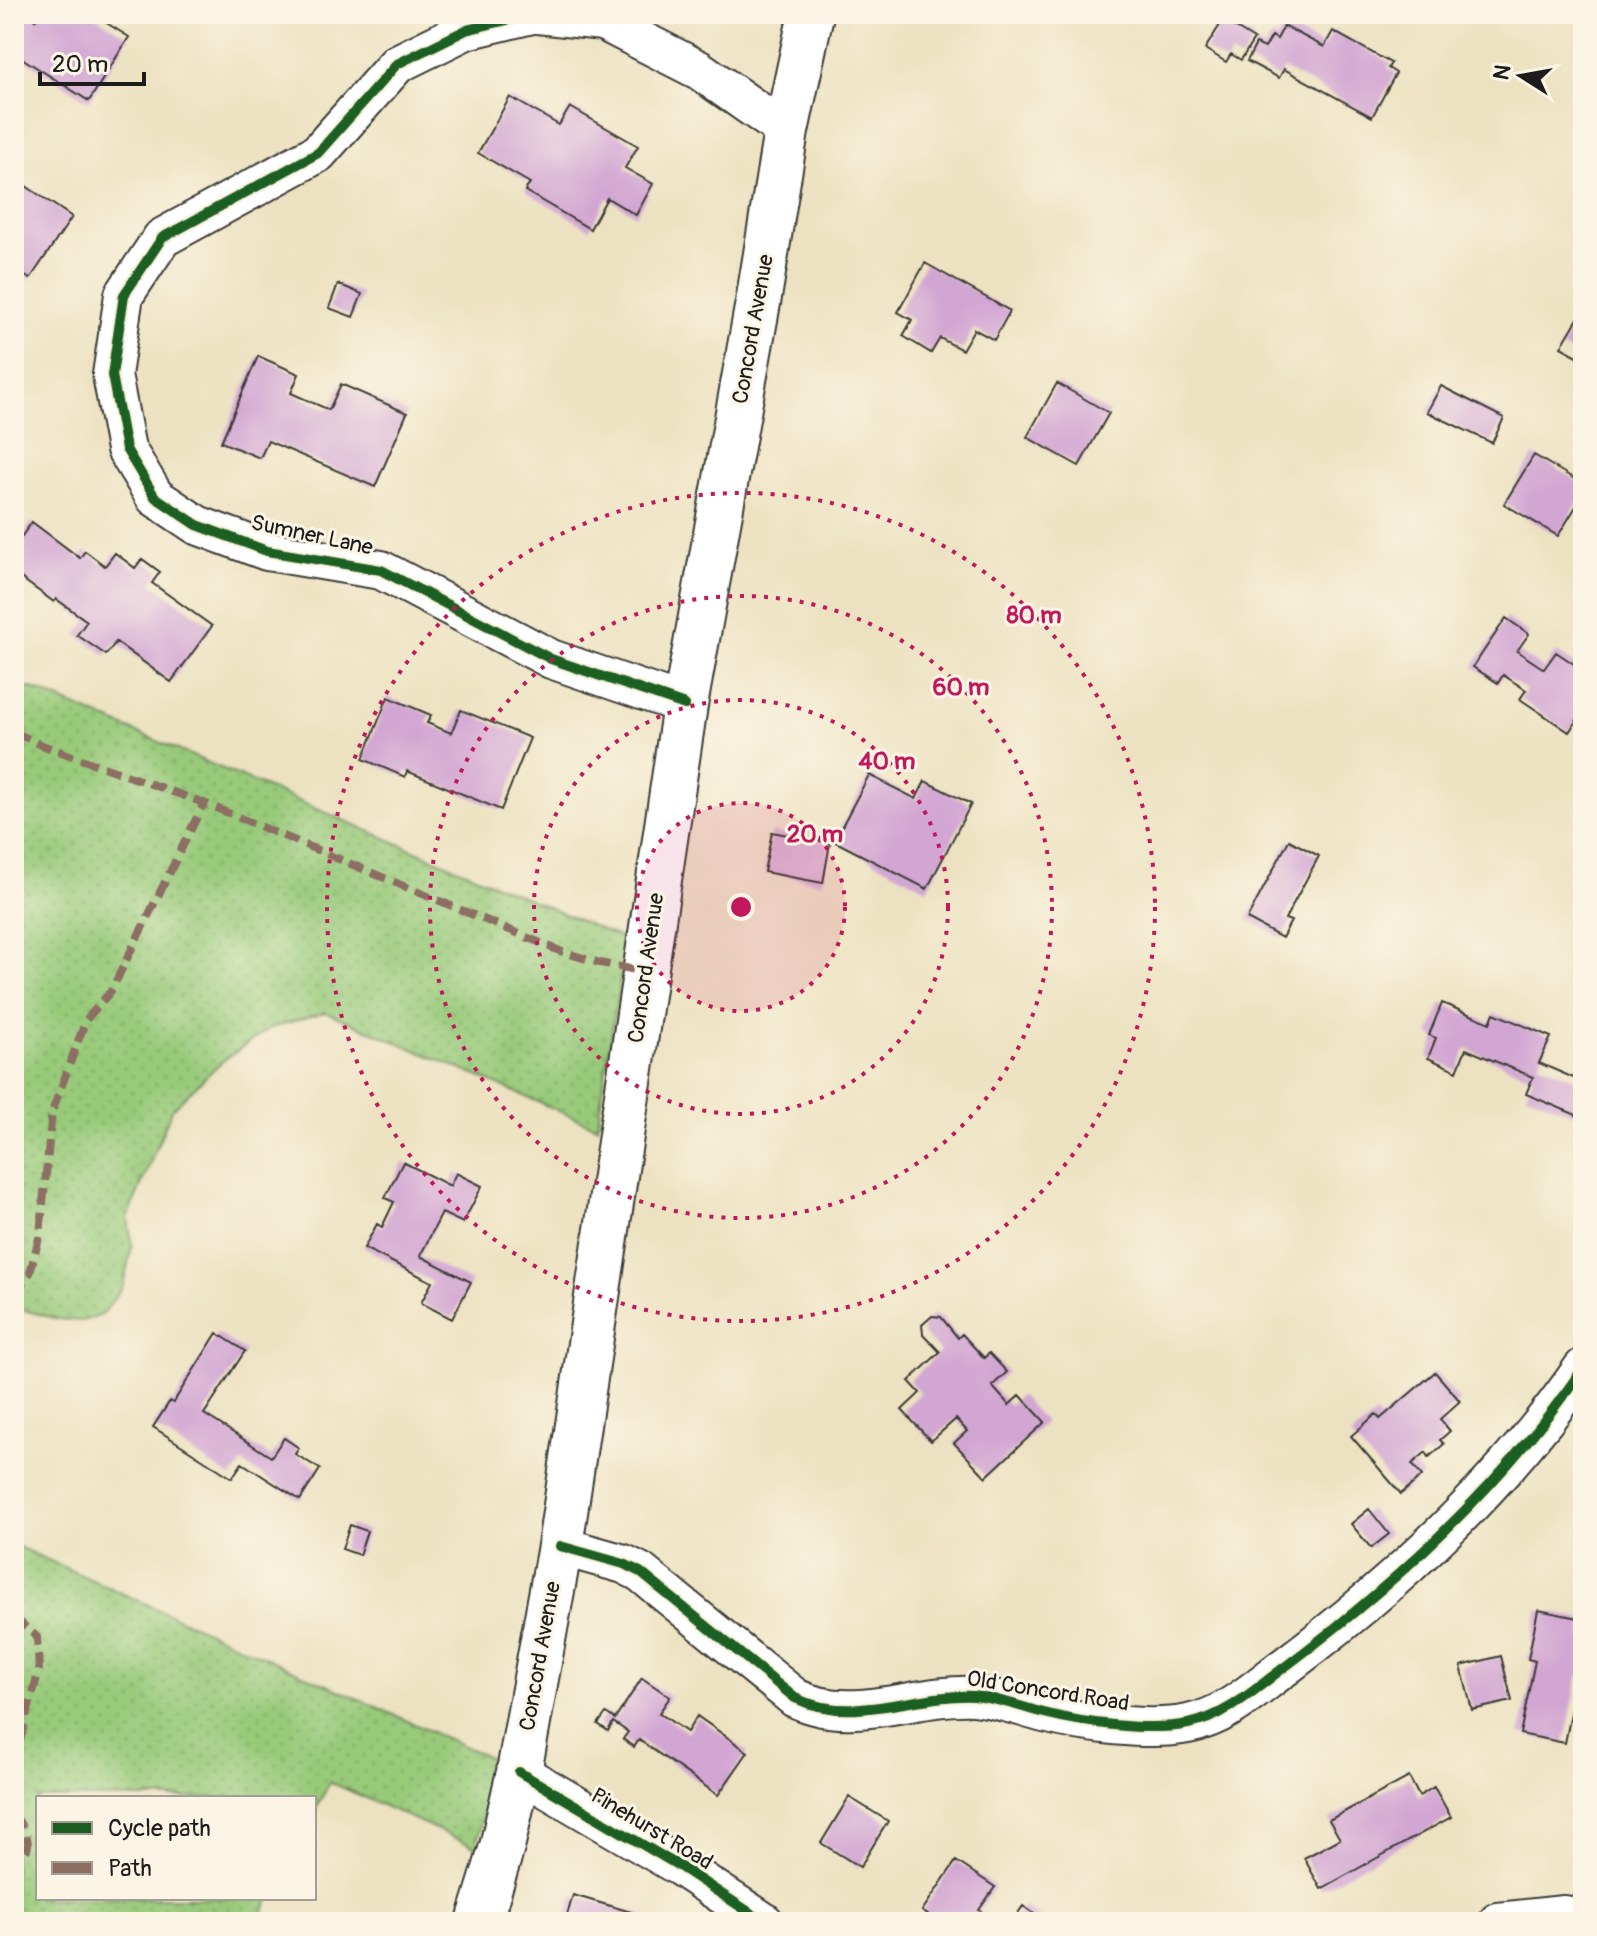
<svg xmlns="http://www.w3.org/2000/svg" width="1597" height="1936" font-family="Pangolin,sans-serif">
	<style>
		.park { fill: url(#park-dots); stroke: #5a734b; stroke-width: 2 }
		.building { fill: #d2a6d3 }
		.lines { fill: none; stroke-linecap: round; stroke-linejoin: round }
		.minor-casing { stroke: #3b3a35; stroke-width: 42 }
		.secondary-casing { stroke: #3b3a35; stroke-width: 48 }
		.minor { stroke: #fff; stroke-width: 38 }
		.secondary { stroke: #fff; stroke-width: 44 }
		.quiet { stroke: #8d6e63; stroke-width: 8; stroke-dasharray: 16 8; stroke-linecap: butt }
		.cycleway-casing { stroke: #fcf5e5; stroke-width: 15 }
		.cycleway { stroke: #1b5e20; stroke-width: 10 }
		.ring { fill: none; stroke: #c2185b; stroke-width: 4; stroke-dasharray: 4 8 }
		.labels { text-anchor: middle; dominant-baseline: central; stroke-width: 6; stroke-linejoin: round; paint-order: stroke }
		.street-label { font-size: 22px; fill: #1c1c1c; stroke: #fcf5e5 }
		.centre { fill: #c2185b; stroke: #fcf5e5; stroke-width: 4 }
		.ring-label { font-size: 24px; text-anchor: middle; font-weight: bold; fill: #c2185b; stroke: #fcf5e5; stroke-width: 6; stroke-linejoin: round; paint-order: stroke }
	</style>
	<defs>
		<pattern id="park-dots" width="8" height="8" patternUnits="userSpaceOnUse" patternTransform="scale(2)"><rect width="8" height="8" fill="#98ca7a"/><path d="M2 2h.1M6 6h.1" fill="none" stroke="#82ad69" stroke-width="1.8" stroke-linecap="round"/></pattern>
	</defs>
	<rect width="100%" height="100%" fill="#fcf5e5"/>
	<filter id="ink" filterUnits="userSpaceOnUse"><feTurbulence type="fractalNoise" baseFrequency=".0125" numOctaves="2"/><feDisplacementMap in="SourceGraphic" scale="16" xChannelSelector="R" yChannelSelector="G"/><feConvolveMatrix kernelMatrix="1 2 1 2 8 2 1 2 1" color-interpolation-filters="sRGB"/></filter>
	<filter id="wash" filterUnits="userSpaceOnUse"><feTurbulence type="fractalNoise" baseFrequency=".006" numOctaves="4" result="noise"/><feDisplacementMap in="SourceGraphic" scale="32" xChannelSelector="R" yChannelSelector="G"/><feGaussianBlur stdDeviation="1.8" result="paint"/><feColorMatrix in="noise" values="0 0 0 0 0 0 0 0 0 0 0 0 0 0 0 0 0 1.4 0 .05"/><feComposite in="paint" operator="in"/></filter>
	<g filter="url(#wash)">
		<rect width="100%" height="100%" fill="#ece2c1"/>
		<path class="park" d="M 32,688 L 626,940 L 597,1127 L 326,1012 L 270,1028 L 220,1063 L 172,1109 L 128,1217 L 132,1246 L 123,1286 L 102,1315 L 82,1321 L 58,1319 L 19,1309 L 14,1320 L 14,689 Z
			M 14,1545 L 495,1760 L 476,1847 L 330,1782 L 314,1812 L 314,1798 L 38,1798 L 38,1898 L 270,1898 L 258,1922 L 14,1922 Z"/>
		<g id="blocks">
			<path class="building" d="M 14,14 L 26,14 L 35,20 L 39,14 L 92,14 L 129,37 L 89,101 L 17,55 L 14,59 Z
				M 1223,20 L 1254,39 L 1241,60 L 1231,54 L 1226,62 L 1205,49 Z
				M 1284,26 L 1324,47 L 1333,31 L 1391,63 L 1388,68 L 1396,73 L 1372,117 L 1284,69 L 1279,78 L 1247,61 L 1256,44 L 1265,48 L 1272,36 L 1277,39 Z
				M 510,97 L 559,125 L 570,107 L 638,146 L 625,168 L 653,184 L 636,215 L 607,198 L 590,229 L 525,191 L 530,183 L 478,153 Z
				M 14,178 L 72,217 L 30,279 L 16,270 L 14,273 Z
				M 925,263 L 1010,311 L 994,340 L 974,329 L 962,350 L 940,338 L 931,353 L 903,336 L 912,320 L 898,312 Z
				M 338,284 L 362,294 L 353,317 L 329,308 Z
				M 1583,310 L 1583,359 L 1561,347 Z
				M 258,356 L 299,374 L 291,393 L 329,410 L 341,384 L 407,413 L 375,487 L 268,441 L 260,458 L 221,442 Z
				M 1057,383 L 1109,413 L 1079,466 L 1027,437 Z
				M 1441,386 L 1504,418 L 1492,443 L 1427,412 Z
				M 1534,455 L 1583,484 L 1583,495 L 1558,536 L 1504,504 Z
				M 32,522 L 80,558 L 85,551 L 105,566 L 115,553 L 135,568 L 142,559 L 160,572 L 152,583 L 212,626 L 171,682 L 116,642 L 106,655 L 77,635 L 87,621 L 56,599 L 54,602 L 14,573 L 14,547 Z
				M 1506,618 L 1529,634 L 1517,651 L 1544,669 L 1556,652 L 1583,670 L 1583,711 L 1569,732 L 1520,699 L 1526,690 L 1503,675 L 1498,683 L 1473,667 Z
				M 388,697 L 431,715 L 427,723 L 451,733 L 461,710 L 530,738 L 501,810 L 407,771 L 405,777 L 363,759 Z
				M 869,775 L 916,799 L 925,781 L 971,804 L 927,889 L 834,841 Z
				M 772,832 L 830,843 L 823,883 L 764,872 Z
				M 1289,840 L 1319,856 L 1285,919 L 1291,921 L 1282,938 L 1247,919 Z
				M 1442,1003 L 1490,1023 L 1494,1013 L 1551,1037 L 1539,1063 L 1583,1082 L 1581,1117 L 1526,1094 L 1533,1077 L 1466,1049 L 1457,1071 L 1428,1058 L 1436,1038 L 1429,1035 Z
				M 403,1162 L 450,1186 L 456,1173 L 482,1186 L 463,1223 L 442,1213 L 420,1256 L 471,1282 L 452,1319 L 421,1303 L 432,1282 L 364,1248 L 377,1224 L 382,1227 L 394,1202 L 385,1198 Z
				M 932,1316 L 941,1317 L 958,1338 L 962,1334 L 984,1358 L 989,1353 L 1007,1372 L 992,1386 L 1009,1405 L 1020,1395 L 1045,1422 L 986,1477 L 954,1443 L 967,1431 L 956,1419 L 931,1441 L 902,1410 L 920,1393 L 909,1381 L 940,1352 L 923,1334 L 922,1325 Z
				M 217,1333 L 245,1351 L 204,1414 L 271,1457 L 284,1438 L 299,1448 L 295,1454 L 320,1469 L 300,1500 L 242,1463 L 232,1478 L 153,1427 L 170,1401 L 173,1403 Z
				M 1435,1372 L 1460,1401 L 1440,1419 L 1450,1431 L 1440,1440 L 1444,1444 L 1429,1457 L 1426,1452 L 1412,1464 L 1422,1476 L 1401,1494 L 1351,1436 L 1376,1414 L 1380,1419 Z
				M 1369,1509 L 1389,1534 L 1371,1548 L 1351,1524 Z
				M 350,1525 L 367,1531 L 359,1555 L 342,1549 Z
				M 1538,1610 L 1583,1619 L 1583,1674 L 1579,1674 L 1565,1743 L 1520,1734 L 1535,1661 L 1528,1659 Z
				M 1501,1656 L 1512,1701 L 1472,1710 L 1461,1666 Z
				M 642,1678 L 670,1697 L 659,1713 L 687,1732 L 697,1716 L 748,1752 L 718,1795 L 639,1740 L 634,1747 L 623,1739 L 628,1732 L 613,1722 L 608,1731 L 598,1724 L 606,1713 L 615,1719 Z
				M 1409,1777 L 1419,1796 L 1434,1787 L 1451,1817 L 1321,1889 L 1304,1858 L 1340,1839 L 1329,1820 Z
				M 849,1797 L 888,1821 L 860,1867 L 821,1843 Z
				M 956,1861 L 995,1887 L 979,1910 L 996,1922 L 938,1922 L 922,1911 Z
				M 573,1895 L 648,1917 L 646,1922 L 565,1922 Z
				M 1023,1906 L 1046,1922 L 1012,1922 Z"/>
		</g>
	</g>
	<g filter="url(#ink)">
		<use href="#blocks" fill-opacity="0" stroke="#3b3a35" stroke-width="2"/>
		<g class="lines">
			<defs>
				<path id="minor" d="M 532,14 L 466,30 L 397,64 L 318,153 L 162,238 L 124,295 L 112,375 L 126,449 L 155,497 L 197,525 L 267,551 L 381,570 L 551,659 L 685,705
					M 538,14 L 603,21 L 699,70 L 786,131
					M 560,1546 L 624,1564 L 640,1572 L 795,1698 C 853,1726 914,1693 974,1696 C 998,1698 1021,1707 1044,1713 C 1083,1723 1149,1732 1188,1724 C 1226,1717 1256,1688 1286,1666 C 1398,1582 1504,1483 1583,1368
					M 519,1772 L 679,1866 L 764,1922
					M 1498,1922 L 1564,1915 L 1583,1918"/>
				<path id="secondary" d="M 479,1922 L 502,1847 L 519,1772 L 560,1546 L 685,705 L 759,297 L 786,131 L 811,14"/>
			</defs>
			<use href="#minor" class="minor-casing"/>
			<use href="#secondary" class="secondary-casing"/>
			<use href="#minor" class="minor"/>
			<use href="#secondary" class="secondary"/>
			<path class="quiet" d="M 14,732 L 39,744 L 204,803 L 560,951 L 600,963 L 646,972
				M 14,1294 L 30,1273 L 40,1234 L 52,1112 L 86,1020 L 111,991 L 204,803
				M 14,1617 L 37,1637 L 39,1670 L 14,1763
				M 14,1815 C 25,1829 39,1852 14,1860"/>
			<defs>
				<path id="cycleway" d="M 532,14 L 466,30 L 397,64 L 318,153 L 162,238 L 124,295 L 112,375 L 126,449 L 155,497 L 197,525 L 267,551 L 381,570 L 551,659 L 685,705
					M 560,1546 L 624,1564 L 640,1572 L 795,1698 C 853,1726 914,1693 974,1696 C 998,1698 1021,1707 1044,1713 C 1083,1723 1149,1732 1188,1724 C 1226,1717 1256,1688 1286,1666 C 1398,1582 1504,1483 1583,1368
					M 519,1772 L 679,1866 L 764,1922"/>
			</defs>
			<use href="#cycleway" class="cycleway-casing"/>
			<use href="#cycleway" class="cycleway"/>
		</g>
	</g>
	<circle cx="741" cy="907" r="104" fill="#c2185b" fill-opacity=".12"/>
	<g class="ring">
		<circle cx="741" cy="907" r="104"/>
		<circle cx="741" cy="907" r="207"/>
		<circle cx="741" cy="907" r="311"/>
		<circle cx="741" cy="907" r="414"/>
	</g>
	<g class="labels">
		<g class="street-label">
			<text transform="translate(753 329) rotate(-80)">Concord Avenue</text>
			<text transform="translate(312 535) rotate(12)">Sumner Lane</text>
			<text transform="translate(646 968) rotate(-82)">Concord Avenue</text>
			<text transform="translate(540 1656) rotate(-80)">Concord Avenue</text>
			<text transform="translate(1048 1691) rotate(9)">Old Concord Road</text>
			<text transform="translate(652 1829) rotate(31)">Pinehurst Road</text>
		</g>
	</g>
	<circle cx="741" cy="907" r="12" class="centre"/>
	<g class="ring-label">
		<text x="1034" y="623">80 m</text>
		<text x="961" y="695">60 m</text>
		<text x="887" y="769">40 m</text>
		<text x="815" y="842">20 m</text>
	</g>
	<rect width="1597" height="1936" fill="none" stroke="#fcf5e5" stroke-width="48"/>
	<rect x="36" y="1796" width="280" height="104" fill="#fcf5e5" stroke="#a29e95" stroke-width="2"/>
	<rect x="52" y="1822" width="40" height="12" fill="#1b5e20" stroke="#a29e95" stroke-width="2"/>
	<text x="108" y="1836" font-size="24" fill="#1c1c1c">Cycle path</text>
	<rect x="52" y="1862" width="40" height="12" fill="#8d6e63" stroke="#a29e95" stroke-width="2"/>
	<text x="108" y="1876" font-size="24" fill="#1c1c1c">Path</text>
	<g transform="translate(1521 76) rotate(281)" stroke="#fcf5e5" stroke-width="6" paint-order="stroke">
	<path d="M0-6L14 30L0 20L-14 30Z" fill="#1c1c1c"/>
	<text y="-12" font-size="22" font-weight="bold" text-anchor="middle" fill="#1c1c1c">N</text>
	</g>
	<path d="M40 72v12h104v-12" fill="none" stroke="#1c1c1c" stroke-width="4"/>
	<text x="52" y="72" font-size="24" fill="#1c1c1c" stroke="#fcf5e5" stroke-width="6" paint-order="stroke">20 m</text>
</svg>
